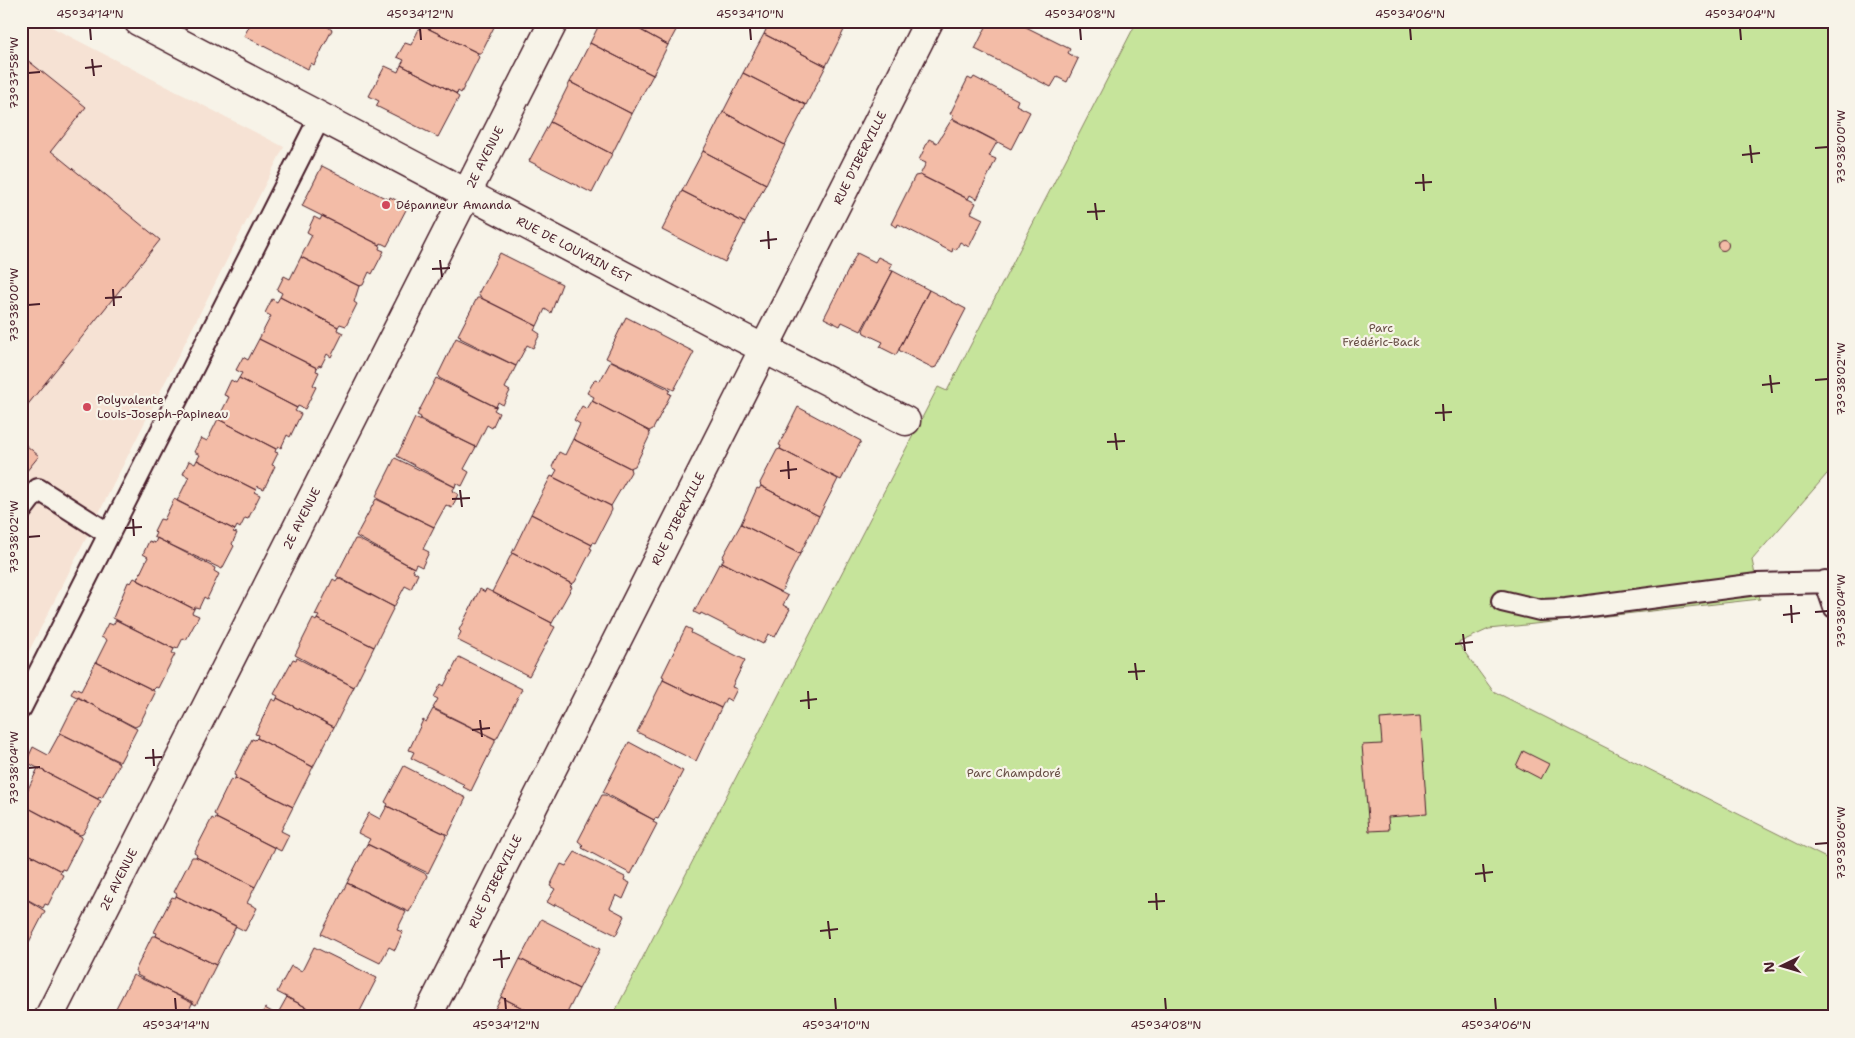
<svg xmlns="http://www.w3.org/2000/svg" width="1855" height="1038" font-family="'Shantell Sans',sans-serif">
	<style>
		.built { fill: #f6e2d4 }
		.green { fill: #c6e49b; stroke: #888263 }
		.building { fill: #f3bca7; stroke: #4a1f2b }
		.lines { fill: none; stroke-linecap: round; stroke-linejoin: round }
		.service-casing { stroke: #4a1f2b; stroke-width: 24 }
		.minor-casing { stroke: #4a1f2b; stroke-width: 31 }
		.service { stroke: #f7f3e8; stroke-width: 20 }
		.minor { stroke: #f7f3e8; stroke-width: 28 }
		.ticks { fill: none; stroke: #4a1f2b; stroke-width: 2 }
		.poi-dot { fill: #d1495b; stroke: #f7f3e8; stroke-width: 2 }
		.labels { text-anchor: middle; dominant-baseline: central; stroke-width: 4.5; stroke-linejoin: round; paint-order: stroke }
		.street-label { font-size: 12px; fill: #4a1f2b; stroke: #f7f3e8 }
		.poi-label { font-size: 12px; fill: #4a1f2b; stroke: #f7f3e8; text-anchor: start }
		.park-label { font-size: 12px; fill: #695047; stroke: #f7f3e8 }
		.neatline { fill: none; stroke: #4a1f2b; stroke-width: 2 }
		.ticks-label { font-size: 12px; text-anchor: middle; fill: #4a1f2b }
	</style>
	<rect width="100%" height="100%" fill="#f7f3e8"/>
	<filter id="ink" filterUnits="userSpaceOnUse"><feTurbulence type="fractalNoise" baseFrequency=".02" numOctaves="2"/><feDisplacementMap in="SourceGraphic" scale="10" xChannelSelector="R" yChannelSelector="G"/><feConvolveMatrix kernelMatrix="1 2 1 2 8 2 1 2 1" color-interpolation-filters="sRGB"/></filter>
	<g filter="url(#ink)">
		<path class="built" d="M 21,21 L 40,21 L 284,147 L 21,667 Z"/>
		<path class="green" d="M 1137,21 L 1834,21 L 1834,466 L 1752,560 L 1760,599 L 1489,629 L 1458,643 L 1493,691 L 1834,862 L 1834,1017 L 612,1017 L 938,387 L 947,391 Z"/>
		<path class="building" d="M 252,21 L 320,21 L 332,30 L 314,65 L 311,63 L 308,69 L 244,36 Z
			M 423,21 L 497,21 L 481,53 L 478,53 L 421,25 Z
			M 601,21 L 624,21 L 668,45 L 653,75 L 590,43 Z
			M 624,21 L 681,21 L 668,45 Z
			M 770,21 L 836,21 L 846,26 L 826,66 L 764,34 Z
			M 836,21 L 849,21 L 846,26 Z
			M 989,21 L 1014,21 L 1070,49 L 1068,53 L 1078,59 L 1067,82 L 1057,77 L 1051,87 L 975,49 Z
			M 421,25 L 478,53 L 477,55 L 479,57 L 461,93 L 458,91 L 457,94 L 401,65 L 404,60 L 397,57 L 405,43 L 411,45 Z
			M 764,34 L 826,66 L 806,105 L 743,73 Z
			M 590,43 L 653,75 L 632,114 L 570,82 Z
			M 21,55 L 86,107 L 51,151 L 160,240 L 21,413 Z
			M 401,65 L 457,94 L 456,95 L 459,97 L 438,137 L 376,106 L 379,101 L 369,96 L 385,66 L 398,72 Z
			M 743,73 L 806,105 L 785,145 L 723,112 Z
			M 974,77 L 1018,100 L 1016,105 L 1030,112 L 1011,149 L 952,118 L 953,115 L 950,114 L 968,78 L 972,80 Z
			M 570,82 L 632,114 L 612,154 L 550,122 Z
			M 723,112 L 785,145 L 766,184 L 703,151 Z
			M 952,119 L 997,142 L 989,156 L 996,159 L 977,199 L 970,195 L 968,199 L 920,175 L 926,163 L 919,160 L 929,139 L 937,143 Z
			M 550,122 L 612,154 L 592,193 L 529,161 Z
			M 703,151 L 766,184 L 745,223 L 682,191 Z
			M 322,166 L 389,200 L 390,197 L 408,206 L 387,246 L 381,243 L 380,245 L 302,206 Z
			M 920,175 L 976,203 L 971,213 L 983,219 L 969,247 L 960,242 L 956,250 L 953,248 L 952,252 L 898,224 L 897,227 L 891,224 L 915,176 Z
			M 682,191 L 745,223 L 725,262 L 662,230 Z
			M 322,216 L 380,245 L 379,249 L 384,251 L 372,274 L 369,272 L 363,285 L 359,286 L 301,257 L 312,235 L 307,232 L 314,217 L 320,220 Z
			M1717.5 245a5.5 5.5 0 1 1 11 0a5.5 5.5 0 1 1-11 0Z
			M 500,253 L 562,284 L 551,313 L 545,309 L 537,326 L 481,298 L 478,294 Z
			M 857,253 L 875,262 L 878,257 L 892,264 L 889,270 L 893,271 L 861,331 L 842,322 L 840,326 L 824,318 Z
			M 301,257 L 359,286 L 354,302 L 357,304 L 346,326 L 340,324 L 338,327 L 280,297 L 282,293 L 277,290 L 284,276 L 290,279 Z
			M 893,271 L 929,290 L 896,355 L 880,347 L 883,342 L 864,333 L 863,330 Z
			M 929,290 L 966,309 L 936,367 L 933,368 L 900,351 L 899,349 Z
			M 280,297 L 338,327 L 337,330 L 343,333 L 331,357 L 327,354 L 321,366 L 319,365 L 317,368 L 259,339 L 271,316 L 265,313 L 272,299 L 277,302 Z
			M 477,298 L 481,298 L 537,326 L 534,330 L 540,334 L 533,348 L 527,345 L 516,366 L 460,338 L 461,336 L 458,335 Z
			M 626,317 L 694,352 L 674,390 L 606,358 Z
			M 456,338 L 516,366 L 505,388 L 510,391 L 503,405 L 498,402 L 496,407 L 439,378 L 438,375 Z
			M 259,339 L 317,368 L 316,371 L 319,372 L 313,385 L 316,387 L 305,409 L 298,406 L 297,408 L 239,378 L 242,373 L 236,370 L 243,357 L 248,360 Z
			M 611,361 L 670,390 L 668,393 L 671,394 L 653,429 L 649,431 L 592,401 L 594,397 L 587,393 L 595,379 L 600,381 Z
			M 239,378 L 297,408 L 295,411 L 301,414 L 290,437 L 287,435 L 281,448 L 278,446 L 276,449 L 218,419 L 229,397 L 224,395 L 231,380 L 236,383 Z
			M 436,378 L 496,407 L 494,410 L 499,413 L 492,428 L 487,425 L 476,447 L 420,419 L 421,417 L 417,415 Z
			M 592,401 L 649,431 L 650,435 L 635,466 L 630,468 L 573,439 L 580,424 L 574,420 L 582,406 L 587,409 Z
			M 798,407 L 861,441 L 841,480 L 780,449 L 781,446 L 779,445 Z
			M 415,418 L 476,447 L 464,469 L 469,472 L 462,486 L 456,483 L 455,487 L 397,456 Z
			M 218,419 L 276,449 L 275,452 L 278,453 L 272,465 L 275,466 L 264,489 L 257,486 L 256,490 L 197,460 L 200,455 L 194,452 L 201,438 L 207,441 Z
			M 573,439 L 630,468 L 631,472 L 611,506 L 553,477 L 557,470 L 552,467 L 559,452 L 565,455 Z
			M 21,441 L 39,456 L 21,478 Z
			M 780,449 L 838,479 L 819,516 L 761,486 L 760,483 L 777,450 Z
			M 395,458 L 455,487 L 452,491 L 458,494 L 452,508 L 446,505 L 434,527 L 378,499 L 376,496 Z
			M 197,460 L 256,490 L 254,492 L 260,495 L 248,519 L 245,518 L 240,528 L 237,526 L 235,530 L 177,501 L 189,477 L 183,474 L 189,461 L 195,464 Z
			M 551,476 L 611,506 L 612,510 L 595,543 L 593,542 L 592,545 L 531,514 Z
			M 761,486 L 819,516 L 800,554 L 741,524 L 757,488 L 759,489 Z
			M 174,499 L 235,530 L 233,532 L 237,533 L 232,544 L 234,546 L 222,569 L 154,537 L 156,533 L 154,531 L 160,519 L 164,520 Z
			M 376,499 L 434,527 L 423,549 L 429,552 L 422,567 L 416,564 L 414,568 L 356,536 Z
			M 531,514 L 592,545 L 590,548 L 592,549 L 575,582 L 572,584 L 512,553 Z
			M 741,524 L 800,554 L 781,592 L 722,562 L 724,559 L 722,558 Z
			M 157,538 L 215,568 L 214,571 L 219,574 L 207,599 L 204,597 L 199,608 L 195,607 L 194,609 L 137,580 L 148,557 L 143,554 L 149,541 L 155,543 Z
			M 355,539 L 358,539 L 414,568 L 413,571 L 418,574 L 411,589 L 405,586 L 394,607 L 336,576 Z
			M 512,553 L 572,584 L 570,586 L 572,587 L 552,623 L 492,592 Z
			M 722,562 L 788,596 L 783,605 L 790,609 L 775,637 L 768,634 L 763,644 L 701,613 L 700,615 L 694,612 L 719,564 L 721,565 Z
			M 134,578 L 194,609 L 192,613 L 199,616 L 186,640 L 183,638 L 178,648 L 175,647 L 174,649 L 113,618 L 128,582 L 131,583 Z
			M 338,578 L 394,607 L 374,647 L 317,619 L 319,616 L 315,615 L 333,579 L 336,581 Z
			M 480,589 L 485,592 L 486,589 L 492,592 L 552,623 L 551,625 L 555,627 L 529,676 L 457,640 L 461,632 L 459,630 Z
			M 313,619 L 316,621 L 317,619 L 374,647 L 354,687 L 295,655 Z
			M 116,620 L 174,649 L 172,653 L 175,654 L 158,688 L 156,687 L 153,690 L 96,662 L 107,640 L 101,637 L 108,623 L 113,625 Z
			M 686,627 L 692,630 L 691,633 L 745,660 L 732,687 L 737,689 L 731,701 L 726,698 L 721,708 L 663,680 L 664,677 L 662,676 Z
			M 459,657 L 522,689 L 497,738 L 495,739 L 433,708 L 438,699 L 434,697 L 441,684 L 444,686 Z
			M 297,658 L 354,687 L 334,727 L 277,698 L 278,696 L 274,694 L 293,659 L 296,660 Z
			M 96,662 L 153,690 L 155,693 L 139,725 L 135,727 L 71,694 L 74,688 L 81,691 Z
			M 663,680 L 721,708 L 696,761 L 637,732 Z
			M 78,697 L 137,729 L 120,762 L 60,733 Z
			M 277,698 L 334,727 L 313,767 L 257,738 L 258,735 L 255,734 L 272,699 L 276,701 Z
			M 433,709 L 495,739 L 495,742 L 471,791 L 463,787 L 465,785 L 411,758 L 414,752 L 409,750 L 423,720 L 426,722 Z
			M 1420,716 L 1427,814 L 1388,817 L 1389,830 L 1369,831 L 1362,745 L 1382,744 L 1380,719 Z
			M 60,733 L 118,762 L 119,765 L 102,798 L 99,797 L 98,799 L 26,762 L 33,747 L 48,755 Z
			M 257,738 L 313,767 L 293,807 L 235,778 L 236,776 L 234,775 L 252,739 L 255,740 Z
			M 629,742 L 683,771 L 658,819 L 655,818 L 654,820 L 603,792 Z
			M 1523,751 L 1549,764 L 1541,779 L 1516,766 Z
			M 404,766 L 466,798 L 448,835 L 387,806 L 388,804 L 385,802 Z
			M 38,768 L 101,801 L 83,834 L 80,835 L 21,804 Z
			M 235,778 L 293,807 L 281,831 L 289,835 L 281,851 L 216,818 L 217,816 L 214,814 L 231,779 L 234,781 Z
			M 602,795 L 605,795 L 654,820 L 653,822 L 657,824 L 631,874 L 582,848 L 583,845 L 578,841 Z
			M 21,804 L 82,837 L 65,870 L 62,869 L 61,871 L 21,850 Z
			M 387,806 L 445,834 L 446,837 L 428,873 L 367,844 L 370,839 L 358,833 L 369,813 L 380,819 Z
			M 212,818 L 215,820 L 216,818 L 275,848 L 255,887 L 196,857 L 197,855 L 194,853 Z
			M 367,844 L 426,874 L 427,876 L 409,912 L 347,883 Z
			M 21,850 L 61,871 L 60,873 L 63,875 L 48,905 L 45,904 L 43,908 L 21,896 Z
			M 575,852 L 625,877 L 624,880 L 630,883 L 623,899 L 616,895 L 610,908 L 625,916 L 616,935 L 555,904 L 554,906 L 547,902 L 555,889 L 550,886 L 561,864 L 566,866 Z
			M 192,857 L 196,857 L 255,887 L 247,903 L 257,908 L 245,931 L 176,896 L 177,894 L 174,892 Z
			M 347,883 L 406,912 L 397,930 L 403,932 L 395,950 L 389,947 L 380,963 L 321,934 Z
			M 21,896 L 45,911 L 29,942 L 26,940 L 25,944 L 21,942 Z
			M 176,896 L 236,926 L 216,965 L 156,936 L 157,933 L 154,932 L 172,897 L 175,898 Z
			M 541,919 L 600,949 L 579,989 L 520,959 Z
			M 152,936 L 156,936 L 216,965 L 196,1005 L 137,975 L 138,973 L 135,971 Z
			M 21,942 L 27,947 L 21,958 Z
			M 314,947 L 377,978 L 357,1017 L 325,1017 L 277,992 L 291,966 L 302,971 Z
			M 520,959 L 579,989 L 565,1017 L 540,1017 L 501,997 Z
			M 133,975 L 193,1002 L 185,1017 L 124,1017 L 117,1013 L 115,1010 Z
			M 287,997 L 290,999 L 325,1017 L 261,1017 L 265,1008 L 277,1015 Z
			M 501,997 L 540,1017 L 491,1017 Z"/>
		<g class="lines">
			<defs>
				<path id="service" d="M 21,511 L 38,489 L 109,534
					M 1825,581 L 1834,607
					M 1502,601 L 1540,610 L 1566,609 L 1757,584 L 1834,582
					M 21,708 L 320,117"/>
				<g id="minor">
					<path id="s1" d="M 138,21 L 735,334 L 906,421"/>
					<path id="s2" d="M 49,1017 L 554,21"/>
					<path id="s3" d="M 427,1017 L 929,21"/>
				</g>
			</defs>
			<use href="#service" class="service-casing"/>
			<use href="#minor" class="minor-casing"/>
			<use href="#service" class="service"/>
			<use href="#minor" class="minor"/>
		</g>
	</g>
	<path class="ticks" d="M 90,28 L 91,40M 420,28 L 421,40M 750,28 L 751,40M 1080,28 L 1081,40M 1410,28 L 1411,40M 1740,28 L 1741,40M 92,59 L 94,76M 85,68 L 102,66M 28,73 L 40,72M 1750,145 L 1752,163M 1815,148 L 1828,147M 1742,155 L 1760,153M 1423,174 L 1424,191M 1415,183 L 1432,182M 1095,203 L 1097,220M 1087,212 L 1105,211M 768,231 L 769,249M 760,241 L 777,239M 440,260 L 442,277M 432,269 L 450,268M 113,289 L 114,306M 105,298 L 122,297M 28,305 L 40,304M 1770,375 L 1772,393M 1815,380 L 1828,379M 1762,385 L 1780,383M 1443,404 L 1444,421M 1435,413 L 1452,412M 1115,433 L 1117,450M 1107,442 L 1125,441M 788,461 L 789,479M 780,471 L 797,469M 460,490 L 462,507M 452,499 L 470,498M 133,519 L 134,536M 125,528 L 142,527M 28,537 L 40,536M 1791,605 L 1792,623M 1815,612 L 1828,611M 1783,615 L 1800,613M 1463,634 L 1465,651M 1455,644 L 1473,642M 1135,663 L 1137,680M 1128,672 L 1145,671M 808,691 L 809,709M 800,701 L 817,699M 480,720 L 482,737M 472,730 L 490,728M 153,749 L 154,766M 145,758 L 162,757M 28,768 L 40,767M 1815,844 L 1828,843M 1483,864 L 1485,882M 1475,874 L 1493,872M 1156,893 L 1157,910M 1148,902 L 1165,901M 828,921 L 830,939M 820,931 L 838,929M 501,950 L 502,968M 493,960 L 510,958M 175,998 L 176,1010M 505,998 L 506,1010M 835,998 L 836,1010M 1165,998 L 1166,1010M 1495,998 L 1496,1010"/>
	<g class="poi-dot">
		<circle cx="386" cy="205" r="5"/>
		<circle cx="87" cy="407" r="5"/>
	</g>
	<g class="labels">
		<g class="street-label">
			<text stroke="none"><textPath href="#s2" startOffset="964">2E AVENUE</textPath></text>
			<text stroke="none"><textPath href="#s3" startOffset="962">RUE D'IBERVILLE</textPath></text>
			<text stroke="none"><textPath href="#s1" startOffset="492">RUE DE LOUVAIN EST</textPath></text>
			<text stroke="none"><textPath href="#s2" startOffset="559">2E AVENUE</textPath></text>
			<text stroke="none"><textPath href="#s3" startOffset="558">RUE D'IBERVILLE</textPath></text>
			<text stroke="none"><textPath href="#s2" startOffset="154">2E AVENUE</textPath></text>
			<text stroke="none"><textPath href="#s3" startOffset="152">RUE D'IBERVILLE</textPath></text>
		</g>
		<g class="poi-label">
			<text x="396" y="205">Dépanneur Amanda</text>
			<text x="97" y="400">Polyvalente<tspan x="97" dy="14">Louis-Joseph-Papineau</tspan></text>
		</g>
		<g class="park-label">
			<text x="1381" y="328">Parc<tspan x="1381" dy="14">Frédéric-Back</tspan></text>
			<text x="1014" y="773">Parc Champdoré</text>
		</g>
	</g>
	<rect width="1855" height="1038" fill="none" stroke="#f7f3e8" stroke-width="55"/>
	<g transform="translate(1782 966) rotate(265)" stroke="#f7f3e8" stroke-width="4" paint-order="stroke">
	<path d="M0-4L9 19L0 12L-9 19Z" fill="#4a1f2b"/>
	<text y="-8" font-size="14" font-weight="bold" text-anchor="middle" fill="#4a1f2b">N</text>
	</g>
	<rect x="28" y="28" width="1800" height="982" class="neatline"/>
	<g class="ticks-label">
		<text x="90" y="18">45°34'14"N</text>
		<text x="420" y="18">45°34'12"N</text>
		<text x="750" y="18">45°34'10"N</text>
		<text x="1080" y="18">45°34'08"N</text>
		<text x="1410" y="18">45°34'06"N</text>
		<text x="1740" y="18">45°34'04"N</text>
		<text transform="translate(14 73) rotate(-90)" y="4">73°37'58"W</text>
		<text transform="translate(1841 147) rotate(-90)" y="4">73°38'00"W</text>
		<text transform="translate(14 305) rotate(-90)" y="4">73°38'00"W</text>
		<text transform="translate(1841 379) rotate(-90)" y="4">73°38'02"W</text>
		<text transform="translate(14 537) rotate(-90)" y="4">73°38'02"W</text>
		<text transform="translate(1841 611) rotate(-90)" y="4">73°38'04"W</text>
		<text transform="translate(14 768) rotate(-90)" y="4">73°38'04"W</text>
		<text transform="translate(1841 843) rotate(-90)" y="4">73°38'06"W</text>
		<text x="176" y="1029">45°34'14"N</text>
		<text x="506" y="1029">45°34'12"N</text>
		<text x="836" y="1029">45°34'10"N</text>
		<text x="1166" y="1029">45°34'08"N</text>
		<text x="1496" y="1029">45°34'06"N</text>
	</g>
</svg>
